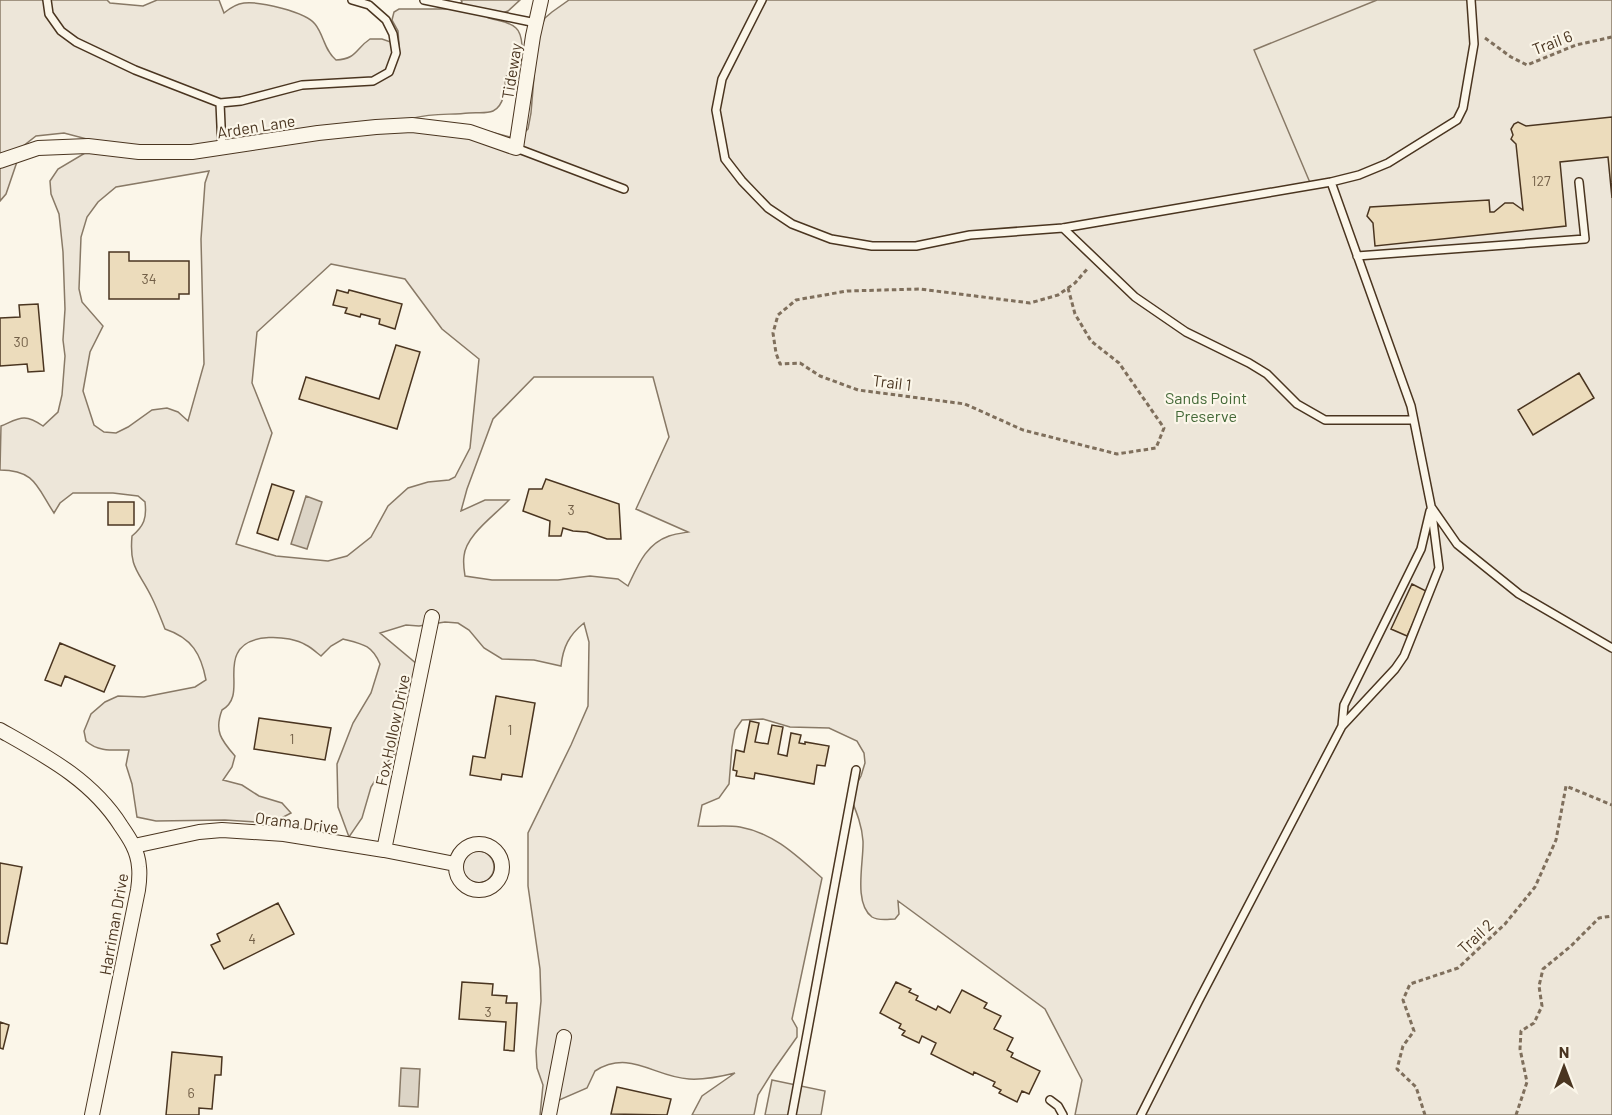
<svg xmlns="http://www.w3.org/2000/svg" width="1612" height="1115" font-family="Barlow,sans-serif">
	<style>
		.green { fill: #ede6d9; stroke: #887966; stroke-width: 1.5; fill-rule: evenodd }
		.parking { fill: #ede7d9; stroke: #887966; stroke-width: 1.5 }
		.water { fill: #dcd4c6; stroke: #887966; stroke-width: 1.5 }
		.building { fill: #ecdcbc; stroke: #4a3520; stroke-width: 1.5 }
		.lines { fill: none; stroke-linecap: round; stroke-linejoin: round }
		.service-casing { stroke: #4a3520; stroke-width: 10 }
		.minor-casing { stroke: #4a3520; stroke-width: 16 }
		.path { stroke: #7f6f5c; stroke-width: 3; stroke-dasharray: 4.5 3; stroke-linecap: butt }
		.service { stroke: #fbf6e9; stroke-width: 7 }
		.minor { stroke: #fbf6e9; stroke-width: 14 }
		.labels { text-anchor: middle; dominant-baseline: central; stroke-width: 4.5; stroke-linejoin: round; paint-order: stroke }
		.number-label { font-size: 14px; fill: #725f47 }
		.street-label { font-size: 16px; fill: #4a3520; stroke: #fbf6e9 }
		.park-label { font-size: 16px; fill: #436837; stroke: #fbf6e9 }
	</style>
	<rect width="100%" height="100%" fill="#fbf6e9"/>
	<path class="green" d="M 0,0 L 107,0 L 110,3 L 143,6 L 157,0 L 219,0 L 224,13 C 230,8 236,4 244,3 C 259,1 306,12 315,24 C 324,35 324,50 336,60 C 357,59 355,49 370,39 L 382,39 L 399,45 L 398,31 L 392,20 L 394,12 L 399,9 L 448,9 L 462,2 L 461,0 L 520,0 L 508,11 L 489,18 C 497,21 509,21 516,28 C 523,34 524,57 520,65 C 517,71 510,74 505,77 C 506,88 504,106 493,111 C 486,114 477,112 469,113 C 451,115 432,113 414,118 L 472,127 L 510,137 L 523,134 L 528,129 L 531,113 L 536,53 L 541,27 L 545,18 L 552,12 L 569,0 L 1612,0 L 1612,1115 L 1075,1115 L 1082,1080 L 1045,1009 L 898,901 L 899,914 L 895,919 C 889,919 878,921 872,917 C 853,903 864,861 863,841 C 862,825 856,811 850,796 L 861,776 L 865,763 L 864,753 L 857,741 L 829,728 L 790,727 L 763,719 L 742,720 L 735,730 L 732,747 L 729,784 L 719,798 L 702,805 L 698,826 C 712,827 726,825 740,827 C 774,833 797,856 822,878 L 792,1019 L 797,1028 L 797,1037 L 773,1071 L 758,1095 L 754,1115 L 692,1115 L 702,1096 L 735,1073 C 719,1077 705,1080 689,1079 C 654,1077 630,1049 595,1071 L 587,1088 L 559,1100 L 549,1115 L 540,1115 L 543,1085 L 537,1068 L 536,1051 L 541,1001 L 540,969 L 528,886 L 528,833 L 571,745 L 588,706 L 589,642 L 584,623 C 569,635 563,647 561,666 L 534,660 L 502,659 L 484,648 L 469,630 L 458,623 L 445,622 L 419,626 L 406,625 L 380,633 L 418,665 L 412,678 L 399,692 L 395,702 L 394,722 L 398,750 L 384,766 L 371,787 L 362,818 L 349,837 L 338,807 L 337,764 L 353,723 L 371,693 L 380,664 C 372,645 363,644 343,639 L 331,646 L 321,656 C 317,653 312,648 306,645 C 289,635 247,632 237,654 C 228,672 243,698 222,710 C 214,731 221,740 235,756 L 232,767 L 223,780 L 242,785 L 259,796 L 282,803 L 291,813 L 272,823 L 225,820 L 156,821 L 137,817 L 132,784 L 126,765 L 129,750 C 113,750 98,752 86,741 L 84,731 L 91,714 L 105,702 L 118,696 L 144,697 L 195,687 L 206,680 C 201,654 192,638 165,629 C 161,619 157,608 152,598 C 139,571 129,569 132,536 C 144,526 147,518 145,502 L 138,496 L 113,493 L 73,493 L 60,503 L 54,513 C 37,487 35,470 0,470 L 1,426 C 20,418 24,413 43,426 L 58,412 L 62,395 L 65,356 L 63,340 L 65,309 L 63,252 L 59,214 L 51,194 L 50,181 L 58,169 L 102,143 L 64,133 L 36,136 L 22,147 L 6,194 L 0,201 ZM 209,171 L 205,183 L 201,239 L 204,364 L 188,421 L 178,412 L 167,408 L 152,410 L 128,427 L 116,433 L 104,432 L 94,425 L 83,391 L 90,352 L 103,326 L 82,302 L 79,289 L 81,237 L 87,217 L 98,202 L 116,187 ZM 331,264 L 405,279 L 442,329 L 479,359 L 470,448 L 455,477 L 449,480 L 428,482 L 408,488 L 388,506 L 371,537 L 347,556 L 328,561 L 276,556 L 236,544 L 272,433 L 252,383 L 257,332 ZM 534,377 L 653,377 L 669,437 L 636,509 L 688,532 C 682,533 675,534 669,536 C 646,544 638,565 628,586 L 618,579 L 590,576 L 558,580 L 492,580 L 465,576 C 464,570 463,563 464,556 C 466,535 494,516 509,500 L 485,500 L 461,511 L 467,489 L 493,419 Z
		M462 867a16 16 0 1 1 32 0a16 16 0 1 1-32 0Z"/>
	<path class="parking" d="M 1377,0 L 1471,0 L 1473,13 L 1470,71 L 1457,120 L 1434,136 L 1359,175 L 1311,185 L 1254,50 Z
		M 772,1080 L 825,1091 L 821,1115 L 765,1115 Z"/>
	<path class="water" d="M 306,496 L 322,502 L 307,549 L 291,544 Z
		M 401,1068 L 420,1069 L 418,1107 L 399,1106 Z"/>
	<path class="building" d="M 1612,117 L 1612,198 L 1608,157 L 1560,162 L 1566,226 L 1375,246 L 1373,223 L 1367,216 L 1370,207 L 1489,200 L 1490,212 L 1494,212 L 1505,203 L 1513,203 L 1523,210 L 1516,144 L 1511,139 L 1513,135 L 1511,129 L 1514,124 L 1518,122 L 1526,126 Z
		M 109,252 L 129,252 L 129,261 L 189,261 L 189,294 L 179,294 L 179,299 L 109,299 Z
		M 337,290 L 348,293 L 349,290 L 402,304 L 395,329 L 379,324 L 380,319 L 361,314 L 360,317 L 345,313 L 347,308 L 333,305 Z
		M 38,304 L 44,371 L 28,372 L 27,364 L 0,366 L 0,318 L 20,317 L 19,305 Z
		M 396,345 L 420,352 L 397,429 L 299,399 L 306,377 L 379,399 Z
		M 1579,373 L 1594,398 L 1533,435 L 1518,410 Z
		M 546,479 L 619,504 L 621,539 L 607,539 L 587,532 L 573,531 L 563,528 L 561,536 L 549,536 L 550,521 L 523,511 L 529,489 L 542,489 Z
		M 272,484 L 294,491 L 278,540 L 257,533 Z
		M 108,502 L 134,502 L 134,525 L 108,525 Z
		M 1412,584 L 1428,592 L 1407,636 L 1391,629 Z
		M 60,643 L 115,666 L 104,692 L 65,676 L 61,686 L 45,680 Z
		M 496,696 L 535,703 L 522,777 L 502,774 L 501,780 L 470,775 L 473,756 L 485,758 Z
		M 259,718 L 331,728 L 325,760 L 254,749 Z
		M 750,721 L 759,723 L 755,742 L 768,744 L 772,725 L 783,727 L 778,754 L 787,756 L 791,733 L 801,735 L 799,743 L 805,744 L 805,742 L 829,746 L 825,766 L 817,765 L 814,784 L 755,773 L 754,779 L 736,776 L 737,771 L 733,770 L 736,750 L 744,752 Z
		M 0,863 L 22,867 L 7,944 L 0,943 Z
		M 278,903 L 294,934 L 224,969 L 211,945 L 220,941 L 217,934 Z
		M 462,982 L 493,984 L 492,995 L 507,996 L 506,1003 L 517,1003 L 514,1051 L 504,1050 L 506,1022 L 459,1019 Z
		M 896,982 L 911,989 L 909,992 L 918,996 L 916,1000 L 936,1010 L 938,1006 L 950,1013 L 962,990 L 987,1003 L 984,1008 L 1001,1016 L 994,1029 L 1013,1038 L 1007,1050 L 1013,1053 L 1011,1057 L 1040,1071 L 1029,1094 L 1022,1091 L 1017,1102 L 999,1093 L 1001,1090 L 993,1086 L 995,1082 L 974,1072 L 973,1075 L 931,1054 L 936,1043 L 922,1036 L 919,1043 L 902,1035 L 905,1031 L 899,1028 L 901,1024 L 880,1013 Z
		M 0,1022 L 9,1025 L 3,1049 L 0,1048 Z
		M 172,1052 L 222,1057 L 221,1075 L 215,1075 L 212,1109 L 199,1108 L 199,1115 L 166,1115 Z
		M 617,1087 L 671,1099 L 667,1115 L 611,1114 Z"/>
	<g class="lines">
		<defs>
			<path id="service" d="M 47,0 L 49,14 L 61,31 L 76,42 L 135,70 L 220,103 L 222,148
				M 424,0 L 536,23
				M 762,0 L 722,79 L 716,110 L 725,159 L 742,181 L 768,208 L 792,224 L 831,239 L 872,246 L 916,246 L 970,235 L 1063,228 L 1331,182 L 1411,406 L 1431,506 L 1439,568 L 1404,656 L 1395,669 L 1342,726 L 1198,1002 L 1141,1115
				M 220,103 L 241,101 L 302,85 L 373,81 L 389,72 L 396,53 L 393,34 L 386,20 L 369,5 L 352,0
				M 516,148 L 624,189
				M 1331,182 L 1359,175 L 1388,163 L 1457,120 L 1463,108 L 1474,44 L 1471,0
				M 1063,228 L 1135,297 L 1186,332 L 1249,363 L 1267,374 L 1297,404 L 1325,420 L 1413,420
				M 1357,256 L 1585,239 L 1579,182
				M 1432,508 L 1457,544 L 1519,594 L 1612,648
				M 1342,726 L 1344,705 L 1421,549 L 1430,511
				M 1050,1100 L 1058,1106 L 1063,1115
				M 792,1115 L 856,770"/>
			<path id="minor" d="M 0,161 L 38,148 L 88,146 L 139,152 L 192,152 L 318,133 L 376,127 L 412,125 L 470,132 L 516,148 L 533,36 L 541,0
				M 0,730 C 46,756 92,780 121,826 C 130,839 138,851 139,867 C 140,875 139,883 138,890 L 92,1115
				M456 867a23 23 0 1 1 46 0a23 23 0 1 1-46 0Z
				M 134,846 L 199,832 L 222,830 L 284,834 L 384,850 L 455,864
				M 384,850 L 432,617
				M 549,1115 L 564,1037"/>
		</defs>
		<use href="#service" class="service-casing"/>
		<use href="#minor" class="minor-casing"/>
		<path class="path" d="M 1485,38 L 1511,57 L 1527,65 L 1576,45 L 1612,37
			M 1068,288 L 1075,314 L 1091,341 L 1119,363 L 1164,428 L 1156,448 L 1117,454 L 1023,430 L 965,404 L 858,390 L 820,376 L 800,363 L 780,364 L 776,353 L 773,333 L 778,315 L 796,300 L 847,291 L 920,289 L 1030,303 L 1058,295 L 1075,283 L 1088,268
			M 1425,1115 L 1416,1087 L 1397,1069 L 1403,1046 L 1414,1031 L 1403,1000 L 1410,984 L 1458,968 L 1505,924 L 1535,887 L 1556,840 L 1566,786 L 1612,805
			M 1516,1115 L 1527,1082 L 1520,1049 L 1521,1031 L 1534,1023 L 1542,1006 L 1539,986 L 1543,969 L 1571,946 L 1599,918 L 1612,916"/>
		<use href="#service" class="service"/>
		<use href="#minor" class="minor"/>
	</g>
	<g class="labels">
		<g class="number-label">
			<text x="1541" y="180">127</text>
			<text x="149" y="278">34</text>
			<text x="21" y="341">30</text>
			<text x="571" y="509">3</text>
			<text x="510" y="729">1</text>
			<text x="292" y="738">1</text>
			<text x="252" y="938">4</text>
			<text x="488" y="1011">3</text>
			<text x="191" y="1092">6</text>
		</g>
		<g class="street-label">
			<text transform="translate(1552 42) rotate(-21)">Trail 6</text>
			<text transform="translate(511 71) rotate(-81)">Tideway</text>
			<text transform="translate(256 126) rotate(-9)">Arden Lane</text>
			<text transform="translate(892 382) rotate(7)">Trail 1</text>
			<text transform="translate(392 730) rotate(-78)">Fox Hollow Drive</text>
			<text transform="translate(297 822) rotate(7)">Orama Drive</text>
			<text transform="translate(113 924) rotate(-80)">Harriman Drive</text>
			<text transform="translate(1475 936) rotate(-43)">Trail 2</text>
		</g>
		<g class="park-label">
			<text x="1206" y="397">Sands Point<tspan x="1206" dy="18">Preserve</tspan></text>
		</g>
	</g>
	<g transform="translate(1564 1067)" stroke="#fbf6e9" stroke-width="4.5" paint-order="stroke">
	<path d="M0-4.5L10 22L0 15L-10 22Z" fill="#4a3520"/>
	<text y="-9" font-size="16" font-weight="bold" text-anchor="middle" fill="#4a3520">N</text>
	</g>
</svg>
